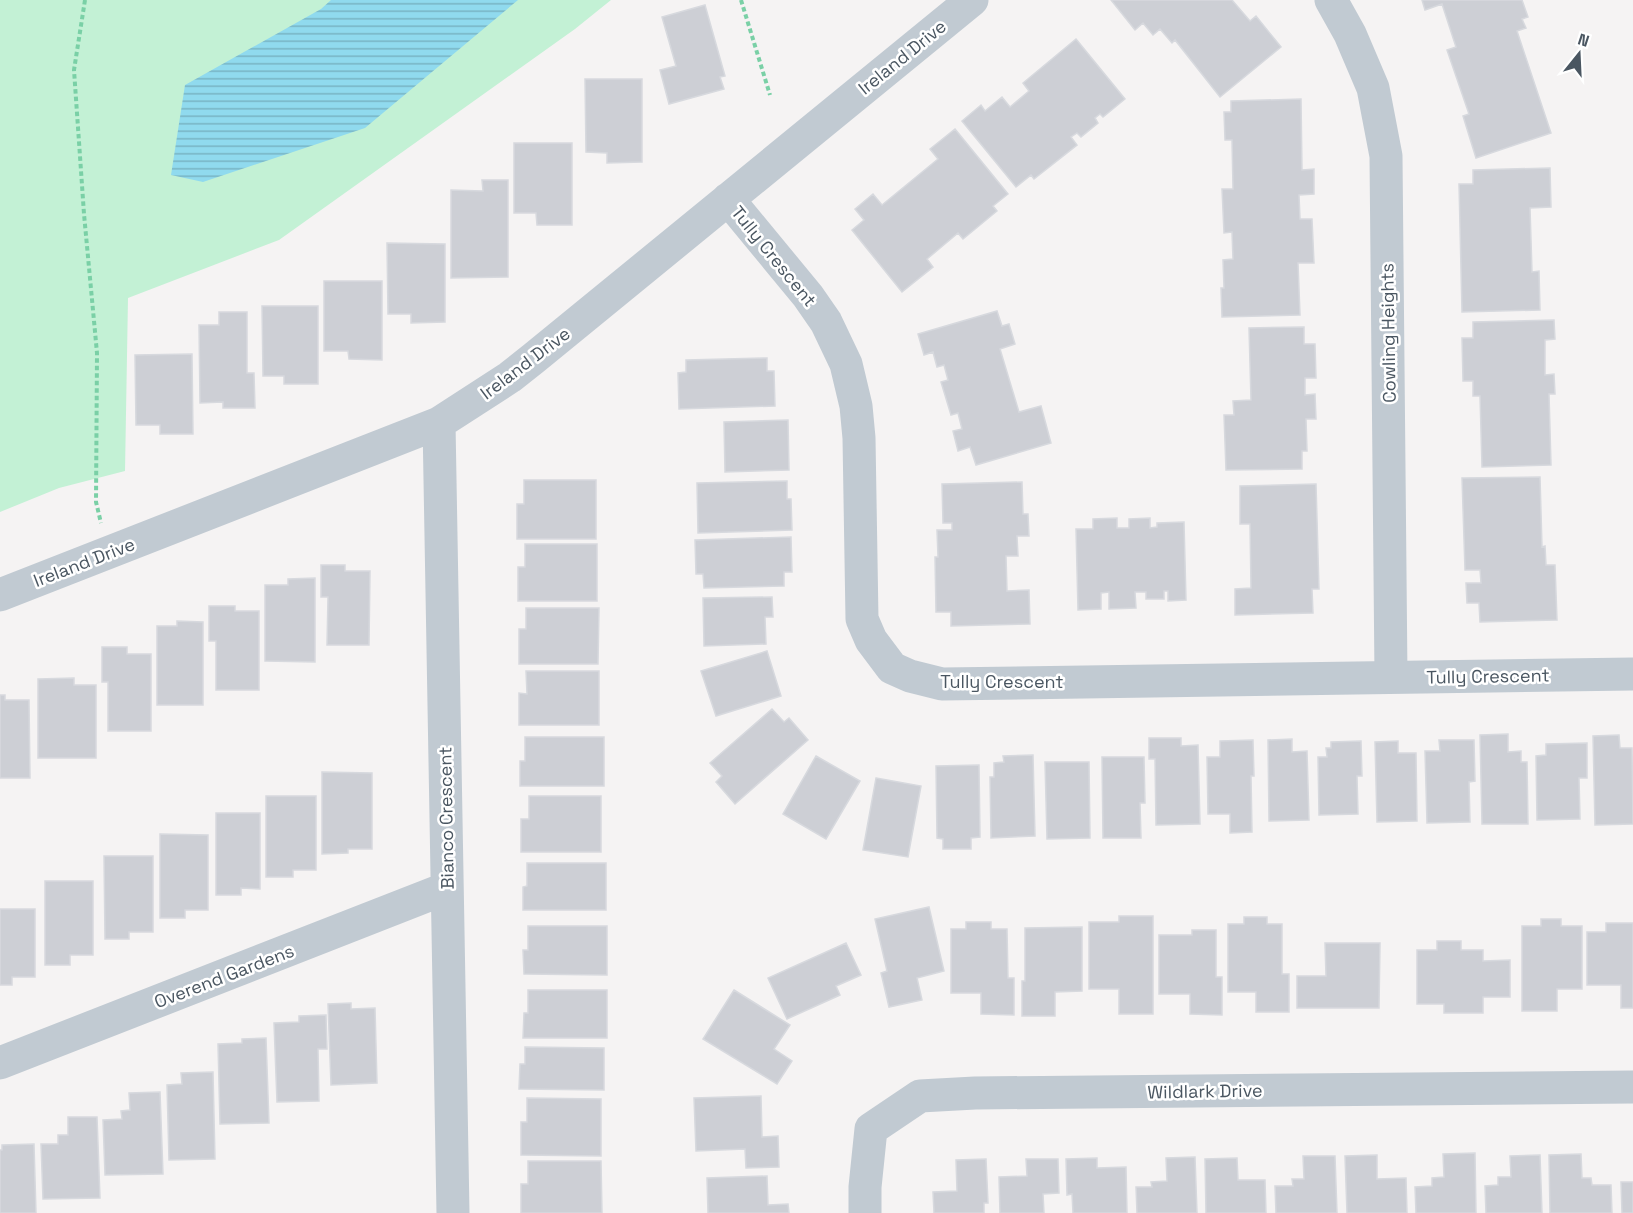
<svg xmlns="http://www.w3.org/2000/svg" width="1633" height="1213" font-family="'Space Grotesk',sans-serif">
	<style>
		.green { fill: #c3f1d5 }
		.water { fill: url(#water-rules) }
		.building { fill: #cdcfd5; stroke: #d7d9de; stroke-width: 1.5 }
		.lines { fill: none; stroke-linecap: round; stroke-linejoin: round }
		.path { stroke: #7ad0a6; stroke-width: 4; stroke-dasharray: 4.5 3; stroke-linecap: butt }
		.street { stroke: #c1cad2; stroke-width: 33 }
		.labels { text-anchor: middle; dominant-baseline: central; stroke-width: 5; stroke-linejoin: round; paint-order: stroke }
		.street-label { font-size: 18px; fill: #4a5661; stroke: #fff }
	</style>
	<defs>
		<pattern id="water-rules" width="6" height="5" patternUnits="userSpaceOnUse" patternTransform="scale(1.5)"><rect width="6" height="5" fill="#90daee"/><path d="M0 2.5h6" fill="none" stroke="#78b4c4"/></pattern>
	</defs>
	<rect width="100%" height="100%" fill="#f5f3f3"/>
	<path class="green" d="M 0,0 L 611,0 L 575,29 L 279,240 L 128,298 L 125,471 L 59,488 L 0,512 Z"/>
	<path class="water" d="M 331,0 L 518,0 L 365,128 L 203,182 L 171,175 L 185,85 L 321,9 Z"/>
	<path class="building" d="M 1111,0 L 1232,0 L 1250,21 L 1256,16 L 1281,47 L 1220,97 L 1175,40 L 1172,43 L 1160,29 L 1153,35 L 1143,23 L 1135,30 Z
		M 1422,0 L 1522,0 L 1528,17 L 1522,19 L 1526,28 L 1517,31 L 1551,133 L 1476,158 L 1463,116 L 1469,114 L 1447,50 L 1456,47 L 1442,4 L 1425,10 Z
		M 705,5 L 725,76 L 720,77 L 724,89 L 669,104 L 660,70 L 676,66 L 662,17 Z
		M 1076,39 L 1125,99 L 1103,117 L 1100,114 L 1095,118 L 1098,123 L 1081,137 L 1077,133 L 1071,137 L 1077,145 L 1034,179 L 1031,175 L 1016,187 L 962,121 L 981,105 L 985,111 L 1002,97 L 1010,107 L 1029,91 L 1023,83 Z
		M 585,79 L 642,79 L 642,162 L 607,163 L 607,153 L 586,152 Z
		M 1301,99 L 1302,170 L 1314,169 L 1314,194 L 1299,195 L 1300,219 L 1312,219 L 1314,263 L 1298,263 L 1300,315 L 1222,317 L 1221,288 L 1224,288 L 1223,260 L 1233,259 L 1232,232 L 1224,233 L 1222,189 L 1233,189 L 1232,140 L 1225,140 L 1224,112 L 1231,112 L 1231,101 Z
		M 955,129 L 1008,194 L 993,206 L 997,211 L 963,239 L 958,233 L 927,259 L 933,267 L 902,292 L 852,230 L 864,220 L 855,209 L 873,194 L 882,205 L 938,159 L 930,149 Z
		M 514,143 L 572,143 L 572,225 L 537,225 L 536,213 L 514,213 Z
		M 1550,168 L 1551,207 L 1530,208 L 1532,272 L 1539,271 L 1540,310 L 1462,312 L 1459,184 L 1473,184 L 1473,170 Z
		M 482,180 L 508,180 L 508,277 L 451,278 L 451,190 L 483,191 Z
		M 387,243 L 445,244 L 445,322 L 411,323 L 411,314 L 388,314 Z
		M 324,281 L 382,281 L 382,360 L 349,359 L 348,351 L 324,351 Z
		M 262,306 L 318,306 L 318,384 L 284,384 L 284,376 L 263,376 Z
		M 997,311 L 1002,326 L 1009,324 L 1015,344 L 1000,349 L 1019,412 L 1041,406 L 1051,443 L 976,465 L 970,447 L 958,451 L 953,431 L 962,429 L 958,413 L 951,415 L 941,382 L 948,380 L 944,365 L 937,367 L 933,352 L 924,355 L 918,334 Z
		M 219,312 L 247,312 L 247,373 L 254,373 L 255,408 L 223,408 L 223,402 L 200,403 L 199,325 L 219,325 Z
		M 1554,320 L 1555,339 L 1545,340 L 1545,375 L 1554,374 L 1555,394 L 1549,394 L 1551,465 L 1482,467 L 1480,396 L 1473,396 L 1473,381 L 1463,381 L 1462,338 L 1473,338 L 1473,322 Z
		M 1304,327 L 1304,344 L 1315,344 L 1316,378 L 1305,378 L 1305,395 L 1315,394 L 1316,419 L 1306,419 L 1307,451 L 1302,451 L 1302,469 L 1226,470 L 1224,415 L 1234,415 L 1233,401 L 1251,400 L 1249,328 Z
		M 192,354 L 193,434 L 160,434 L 160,425 L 136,425 L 135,355 Z
		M 767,358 L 767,371 L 774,371 L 775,406 L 679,409 L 678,373 L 686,372 L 686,360 Z
		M 788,420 L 789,470 L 725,472 L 724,422 Z
		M 1540,477 L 1542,547 L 1545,546 L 1546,565 L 1555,565 L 1557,620 L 1480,622 L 1479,603 L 1467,603 L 1466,583 L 1481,583 L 1480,570 L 1465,570 L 1462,478 Z
		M 524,480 L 596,480 L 596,539 L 517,539 L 517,504 L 524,504 Z
		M 787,481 L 787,499 L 791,499 L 792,530 L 698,533 L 697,483 Z
		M 1022,482 L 1023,514 L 1028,514 L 1029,536 L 1017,536 L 1018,556 L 1006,556 L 1007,591 L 1029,590 L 1030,624 L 951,626 L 951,612 L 936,612 L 935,557 L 938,557 L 937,530 L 952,530 L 952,523 L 943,523 L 942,484 Z
		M 1316,484 L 1319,589 L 1312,589 L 1313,613 L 1235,615 L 1235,589 L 1251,588 L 1250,524 L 1240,524 L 1240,486 Z
		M 1117,518 L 1117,528 L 1129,528 L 1129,519 L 1150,518 L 1150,528 L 1157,527 L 1157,523 L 1184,522 L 1186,600 L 1168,601 L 1168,591 L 1164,591 L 1164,599 L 1146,599 L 1146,592 L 1135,592 L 1136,608 L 1109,609 L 1109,592 L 1101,593 L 1101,609 L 1078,610 L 1076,529 L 1093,529 L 1093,519 Z
		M 791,537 L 792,572 L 784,572 L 784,586 L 704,588 L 703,574 L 696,574 L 695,540 Z
		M 525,544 L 597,544 L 597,601 L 518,601 L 518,567 L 525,567 Z
		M 321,565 L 345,565 L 345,571 L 370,571 L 369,645 L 327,645 L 328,597 L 321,597 Z
		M 315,578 L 315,662 L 265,661 L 265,585 L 288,585 L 288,579 Z
		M 772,597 L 773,617 L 765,617 L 766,644 L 704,646 L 703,598 Z
		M 209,606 L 235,606 L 235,611 L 259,611 L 259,690 L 216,690 L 216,641 L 209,641 Z
		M 526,608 L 599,608 L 598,664 L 519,664 L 519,629 L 526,629 Z
		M 177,621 L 203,622 L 203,705 L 157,705 L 157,626 L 177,626 Z
		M 102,647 L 127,647 L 127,654 L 151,654 L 151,731 L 108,731 L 108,682 L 102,682 Z
		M 767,651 L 781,696 L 716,716 L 701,671 Z
		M 526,671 L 599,671 L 599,725 L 519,725 L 519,693 L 527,694 Z
		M 74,678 L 74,685 L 96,685 L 96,758 L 38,758 L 38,679 Z
		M 0,695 L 5,695 L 5,700 L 29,700 L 30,778 L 0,778 Z
		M 772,709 L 784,722 L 789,718 L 808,740 L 735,804 L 716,782 L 722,776 L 710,763 Z
		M 1508,734 L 1508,752 L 1521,751 L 1521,762 L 1527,762 L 1528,824 L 1482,824 L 1480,735 Z
		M 1619,735 L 1620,748 L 1632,748 L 1633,824 L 1595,825 L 1593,736 Z
		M 525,737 L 604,737 L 604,786 L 520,786 L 520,761 L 525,761 Z
		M 1149,738 L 1181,738 L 1181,746 L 1198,745 L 1200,824 L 1156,825 L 1155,759 L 1149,759 Z
		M 1292,739 L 1292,752 L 1307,751 L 1309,820 L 1269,821 L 1268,740 Z
		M 1253,740 L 1254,776 L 1251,776 L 1252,832 L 1230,833 L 1230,814 L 1208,814 L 1207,757 L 1220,757 L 1220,741 Z
		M 1439,740 L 1474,740 L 1475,781 L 1469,782 L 1470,822 L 1427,823 L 1425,751 L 1440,751 Z
		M 1361,741 L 1362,776 L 1357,776 L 1358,814 L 1319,815 L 1318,757 L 1327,757 L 1326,748 L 1331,748 L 1331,742 Z
		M 1398,741 L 1398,753 L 1416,753 L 1417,821 L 1377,822 L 1375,742 Z
		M 1587,743 L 1587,778 L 1579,778 L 1580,819 L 1537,820 L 1536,756 L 1546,755 L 1546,744 Z
		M 1033,755 L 1035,836 L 991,838 L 990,777 L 994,777 L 994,763 L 1004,762 L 1003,756 Z
		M 816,756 L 860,781 L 826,839 L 783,814 Z
		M 1102,757 L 1144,757 L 1145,803 L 1140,803 L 1141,838 L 1103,838 Z
		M 1045,762 L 1089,762 L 1090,838 L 1047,839 Z
		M 979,765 L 980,837 L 971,838 L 971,849 L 943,849 L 943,839 L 937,838 L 936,766 Z
		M 322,772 L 372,773 L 372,849 L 348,849 L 348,853 L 322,854 Z
		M 876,778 L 921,786 L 908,857 L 863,850 Z
		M 266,796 L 316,796 L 316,870 L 293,870 L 293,877 L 266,877 Z
		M 529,796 L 601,796 L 601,852 L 521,852 L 521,819 L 529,819 Z
		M 216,813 L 260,813 L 260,889 L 241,888 L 241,895 L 216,895 Z
		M 160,834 L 208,835 L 208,910 L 185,910 L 185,918 L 160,918 Z
		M 104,856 L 153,856 L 153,932 L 129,932 L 129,939 L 105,939 Z
		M 527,863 L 606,863 L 606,910 L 523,910 L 523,887 L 527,886 Z
		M 45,881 L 93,881 L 93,955 L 70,955 L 70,965 L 45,965 Z
		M 929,907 L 944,971 L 917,978 L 922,1000 L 889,1007 L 881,973 L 887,971 L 875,919 Z
		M 0,909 L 35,909 L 35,977 L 12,977 L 12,985 L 0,985 Z
		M 1119,916 L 1153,916 L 1153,1014 L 1119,1014 L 1119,989 L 1089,989 L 1089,922 L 1119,922 Z
		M 1244,917 L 1267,917 L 1267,924 L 1282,924 L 1282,974 L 1289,974 L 1289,1012 L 1256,1012 L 1256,992 L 1228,992 L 1228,924 L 1244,924 Z
		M 1541,919 L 1561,919 L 1561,926 L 1582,926 L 1582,989 L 1557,989 L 1557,1011 L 1522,1011 L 1522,926 L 1541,926 Z
		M 966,922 L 991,922 L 991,929 L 1007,929 L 1008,978 L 1014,978 L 1014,1015 L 981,1014 L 981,993 L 951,993 L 951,929 L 966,929 Z
		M 1606,923 L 1633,923 L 1633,1008 L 1621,1008 L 1621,985 L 1587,985 L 1587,932 L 1606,932 Z
		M 528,926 L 607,926 L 607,975 L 524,974 L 523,950 L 528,950 Z
		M 1082,927 L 1082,991 L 1055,992 L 1055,1016 L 1022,1016 L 1022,981 L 1025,981 L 1025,928 Z
		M 1192,930 L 1216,930 L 1216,977 L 1222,977 L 1222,1015 L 1190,1014 L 1190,994 L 1159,994 L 1159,935 L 1192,935 Z
		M 1437,941 L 1461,941 L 1461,950 L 1483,950 L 1483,961 L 1510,960 L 1510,997 L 1483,997 L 1483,1013 L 1444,1013 L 1444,1004 L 1417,1004 L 1417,950 L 1437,950 Z
		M 846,943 L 861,975 L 836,986 L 840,995 L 787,1019 L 768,978 Z
		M 1325,943 L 1380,943 L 1379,1008 L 1297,1008 L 1297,976 L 1326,976 Z
		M 528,990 L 607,990 L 607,1038 L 523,1038 L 524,1013 L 528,1013 Z
		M 734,990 L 790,1025 L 774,1049 L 792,1061 L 777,1084 L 703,1039 Z
		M 351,1003 L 351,1009 L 375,1008 L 377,1083 L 331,1085 L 328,1004 Z
		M 326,1015 L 327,1049 L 318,1049 L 319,1101 L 277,1102 L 274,1023 L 299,1022 L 299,1016 Z
		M 266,1038 L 269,1123 L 220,1124 L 218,1044 L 242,1043 L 242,1039 Z
		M 525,1047 L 604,1048 L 604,1090 L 519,1089 L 520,1064 L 525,1064 Z
		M 213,1072 L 215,1159 L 169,1160 L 167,1085 L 182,1084 L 181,1073 Z
		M 160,1092 L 163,1174 L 105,1175 L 103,1120 L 122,1119 L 121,1111 L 130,1110 L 129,1093 Z
		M 761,1096 L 762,1137 L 778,1136 L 779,1167 L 746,1168 L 745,1149 L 696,1151 L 694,1098 Z
		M 527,1098 L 601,1099 L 601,1156 L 521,1155 L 521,1122 L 527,1122 Z
		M 68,1117 L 97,1117 L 100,1198 L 43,1199 L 41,1144 L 58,1144 L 58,1135 L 68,1135 Z
		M 34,1144 L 36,1213 L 0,1213 L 0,1150 L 2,1150 L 2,1145 Z
		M 1475,1153 L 1476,1213 L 1416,1213 L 1415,1187 L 1432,1186 L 1432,1178 L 1444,1177 L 1443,1154 Z
		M 1581,1154 L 1582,1178 L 1591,1178 L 1592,1185 L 1611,1185 L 1612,1213 L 1550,1213 L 1549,1155 Z
		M 1377,1155 L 1377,1179 L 1406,1178 L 1407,1213 L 1347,1213 L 1345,1156 Z
		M 1540,1155 L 1542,1213 L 1486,1213 L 1485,1186 L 1498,1185 L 1498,1177 L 1511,1177 L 1510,1156 Z
		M 1303,1156 L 1335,1156 L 1337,1213 L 1276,1213 L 1275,1186 L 1293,1186 L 1292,1179 L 1304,1179 Z
		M 1195,1157 L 1197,1213 L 1137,1213 L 1136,1187 L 1152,1187 L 1151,1182 L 1167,1181 L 1166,1158 Z
		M 1097,1158 L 1097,1168 L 1126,1167 L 1127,1213 L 1073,1213 L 1072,1194 L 1067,1195 L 1066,1159 Z
		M 1237,1158 L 1238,1180 L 1265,1180 L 1266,1213 L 1206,1213 L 1205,1159 Z
		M 986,1159 L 988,1203 L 984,1203 L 984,1213 L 934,1213 L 933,1192 L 957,1191 L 956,1160 Z
		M 1026,1159 L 1058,1159 L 1059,1193 L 1043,1194 L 1044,1213 L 1000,1213 L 999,1177 L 1027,1176 Z
		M 528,1161 L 601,1161 L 602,1213 L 521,1213 L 521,1184 L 528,1184 Z
		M 767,1176 L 768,1205 L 788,1204 L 789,1213 L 708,1213 L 707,1178 Z
		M 1621,1182 L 1633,1182 L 1633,1213 L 1622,1213 Z"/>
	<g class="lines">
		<path class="path" d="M 85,0 L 74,70 L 84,214 L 97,353 L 96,502 L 101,523
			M 741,0 L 770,95"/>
		<path class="street" d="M 1331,0 L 1350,34 L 1373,88 L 1386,156 L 1391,677
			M 728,199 L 808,296 L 826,322 L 846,364 L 856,406 L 859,438 L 862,619 L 871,640 L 892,668 L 910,676 L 942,684 L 1633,674
			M 439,423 L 453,1213
			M 0,595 L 439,423 L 510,377 L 534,358 L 972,0
			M 0,1063 L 447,888
			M 865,1213 L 865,1187 L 871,1129 L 920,1096 L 975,1093 L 1633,1087"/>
	</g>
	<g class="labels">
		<g class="street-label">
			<text transform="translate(902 57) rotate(-39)">Ireland Drive</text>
			<text transform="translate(774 256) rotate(51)">Tully Crescent</text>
			<text transform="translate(1388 333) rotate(-91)">Cowling Heights</text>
			<text transform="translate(525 363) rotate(-37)">Ireland Drive</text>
			<text transform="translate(84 562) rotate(-21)">Ireland Drive</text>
			<text transform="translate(1488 676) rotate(-1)">Tully Crescent</text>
			<text x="1002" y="681">Tully Crescent</text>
			<text transform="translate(446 818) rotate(-91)">Bianco Crescent</text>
			<text transform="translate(224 976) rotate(-21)">Overend Gardens</text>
			<text transform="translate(1205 1091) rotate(-1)">Wildlark Drive</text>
		</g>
	</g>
	<g transform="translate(1579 54) rotate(18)" stroke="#ffffff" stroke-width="4.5" paint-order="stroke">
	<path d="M0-4.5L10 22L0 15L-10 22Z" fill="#4a5661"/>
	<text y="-9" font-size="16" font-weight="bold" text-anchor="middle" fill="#4a5661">N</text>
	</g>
</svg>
